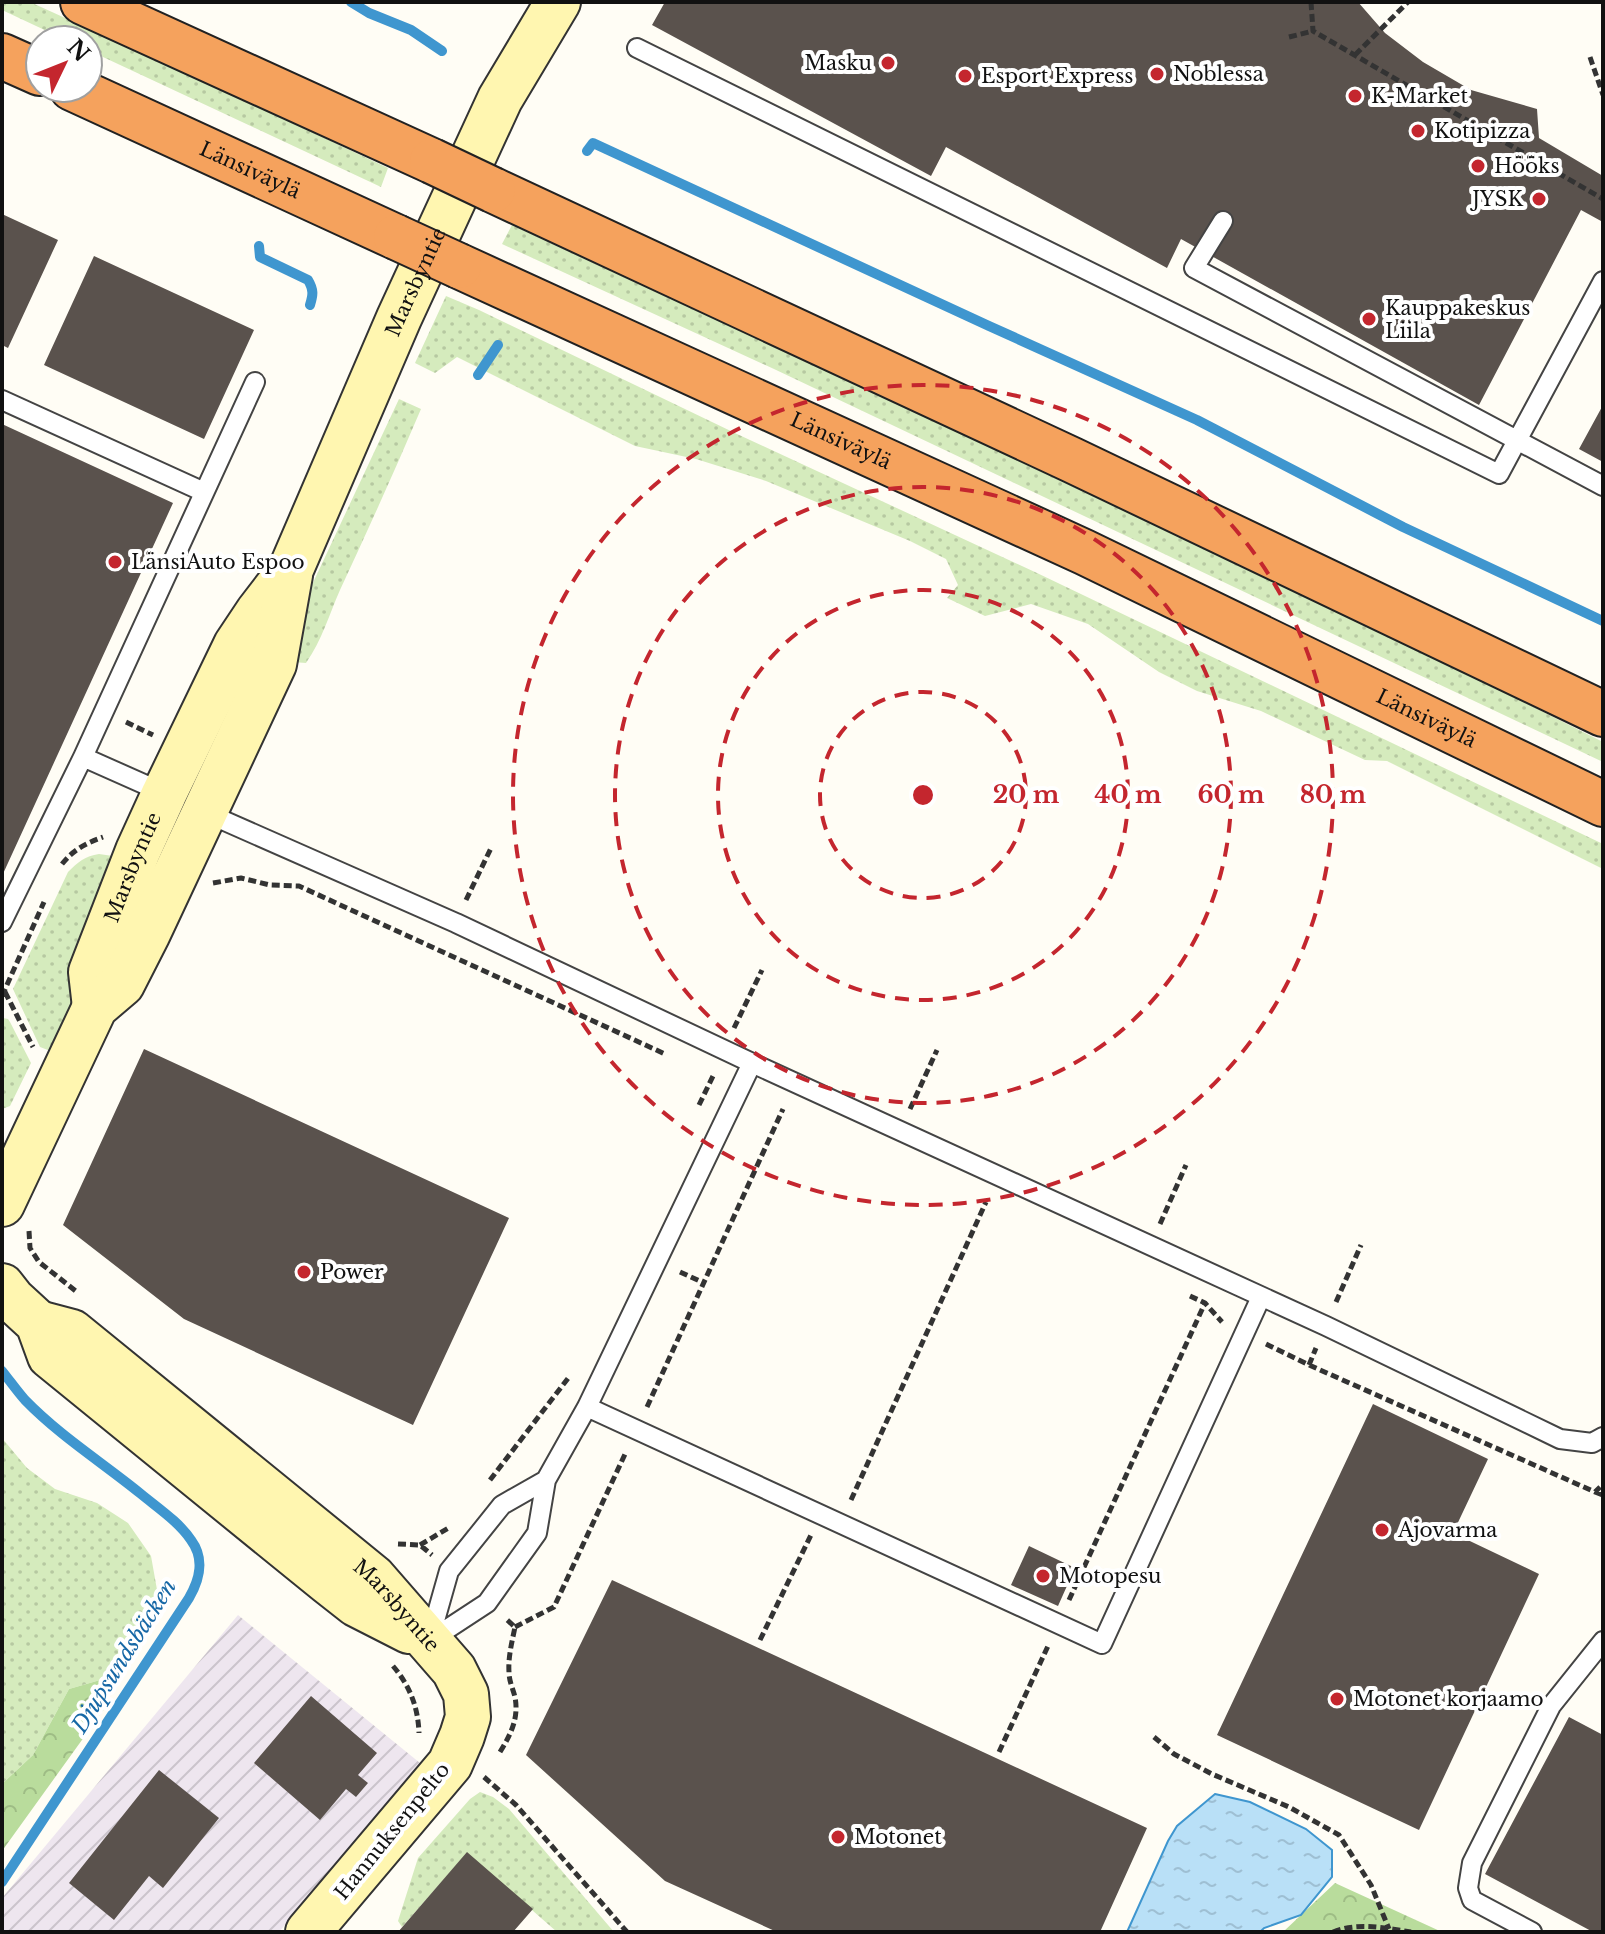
<svg xmlns="http://www.w3.org/2000/svg" width="1605" height="1934" font-family="'Libre Baskerville',serif">
	<style>
		.industrial { fill: url(#industrial-furrows) }
		.grass { fill: url(#grass-dots) }
		.forest { fill: url(#forest-crowns) }
		.water { fill: url(#water-ripples); stroke: #3f96cf; stroke-width: 2 }
		.lines { fill: none; stroke-linecap: round; stroke-linejoin: round }
		.stream { stroke: #3f96cf; stroke-width: 10 }
		.building { fill: #5a524d }
		.lane-casing { stroke: #444; stroke-width: 22 }
		.secondary-casing { stroke: #333; stroke-width: 48 }
		.highway-casing { stroke: #222; stroke-width: 48 }
		.path { stroke: #333; stroke-width: 5; stroke-dasharray: 8 4; stroke-linecap: butt }
		.lane { stroke: #fff; stroke-width: 18 }
		.secondary { stroke: #fff6b0; stroke-width: 44 }
		.highway { stroke: #f5a25d; stroke-width: 44 }
		.highway-bridge-casing { stroke: #222; stroke-width: 48; stroke-linecap: butt }
		.highway-bridge { stroke: #f5a25d; stroke-width: 44 }
		.ring { fill: none; stroke: #c4262e; stroke-width: 4; stroke-dasharray: 14 10 }
		.poi-dot { fill: #c4262e; stroke: #fff; stroke-width: 3 }
		.labels { text-anchor: middle; dominant-baseline: central; stroke-width: 8; stroke-linejoin: round; paint-order: stroke }
		.poi-label { font-size: 20px; fill: #111; stroke: #fff; text-anchor: start }
		.street-label { font-size: 20px; fill: #111; stroke: #fff }
		.water-label { font-size: 22px; font-style: italic; fill: #1768a6; stroke: #fff }
		.centre { fill: #c4262e; stroke: #fff; stroke-width: 4 }
		.ring-label { font-size: 24px; text-anchor: middle; font-weight: bold; fill: #c4262e; stroke: #fff; stroke-width: 8; stroke-linejoin: round; paint-order: stroke }
	</style>
	<defs>
		<pattern id="industrial-furrows" width="10" height="10" patternUnits="userSpaceOnUse" patternTransform="scale(2)"><rect width="10" height="10" fill="#eee6ef"/><path d="M-1 1l2-2M0 10L10 0M9 11l2-2" fill="none" stroke="#cbc4cc"/></pattern>
		<pattern id="grass-dots" width="8" height="8" patternUnits="userSpaceOnUse" patternTransform="scale(2)"><rect width="8" height="8" fill="#d5ebbd"/><path d="M2 2h.1M6 6h.1" fill="none" stroke="#b6c8a1" stroke-width="1.8" stroke-linecap="round"/></pattern>
		<pattern id="forest-crowns" width="20" height="18" patternUnits="userSpaceOnUse" patternTransform="scale(2)"><rect width="20" height="18" fill="#b9dc9c"/><path d="M2 6a3 3 0 1 1 6 0M12 15a3 3 0 1 1 6 0" fill="none" stroke="#9ebc85"/></pattern>
		<pattern id="water-ripples" width="26" height="14" patternUnits="userSpaceOnUse" patternTransform="scale(2)"><rect width="26" height="14" fill="#b9e0f7"/><path d="M2 4q2-2 4 0t4 0M15 11q2-2 4 0t4 0" fill="none" stroke="#9ebfd3"/></pattern>
	</defs>
	<rect width="100%" height="100%" fill="#fffdf5"/>
	<path class="industrial" d="M 238,1615 L 420,1763 L 279,1932 L 2,1932 L 2,1898 Z"/>
	<path class="grass" d="M 2,2 L 30,2 L 208,83 L 388,168 L 381,187 L 88,50 L 88,40 L 66,40 L 2,10 Z
		M 512,225 L 994,449 L 1470,675 L 1603,742 L 1603,762 L 774,369 L 502,244 Z
		M 446,296 L 479,310 L 737,434 L 1037,573 L 1603,844 L 1603,869 L 1387,761 L 1365,760 L 1261,711 L 1197,691 L 1159,672 L 1088,624 L 1031,604 L 985,616 L 947,598 L 958,585 L 946,559 L 910,541 L 766,481 L 696,459 L 635,446 L 457,357 L 435,373 L 415,363 Z
		M 399,399 L 421,409 C 395,470 368,530 340,590 C 329,615 322,640 306,663 L 293,662 L 311,587 Z
		M 99,854 L 113,856 L 87,943 L 67,1021 L 53,1052 L 40,1047 L 13,989 L 68,872 C 78,862 85,856 99,854 Z
		M 3,1018 L 8,1019 L 10,1022 L 31,1063 L 10,1106 L 2,1109 Z
		M 2,1438 L 27,1468 L 55,1489 L 97,1503 L 128,1523 L 151,1556 L 159,1601 L 114,1676 L 69,1689 L 33,1755 L 2,1784 Z
		M 480,1792 L 493,1797 L 509,1809 L 614,1932 L 557,1932 L 467,1853 L 402,1927 L 398,1921 L 418,1858 L 470,1799 Z"/>
	<path class="forest" d="M 114,1676 L 105,1708 L 2,1851 L 2,1784 L 33,1755 L 69,1689 Z
		M 1335,1883 L 1442,1932 L 1283,1932 Z"/>
	<path class="water" d="M 1215,1794 L 1250,1802 L 1306,1829 L 1332,1850 L 1332,1877 L 1301,1915 L 1264,1928 L 1260,1932 L 1127,1932 L 1168,1841 L 1177,1826 Z"/>
	<g class="lines">
		<path class="stream" d="M 351,2 L 369,13 L 411,30 L 442,51
			M 587,151 L 593,143 L 989,326 L 1197,420 L 1403,527 L 1603,621
			M 259,246 L 260,257 L 308,280 C 314,290 313,295 310,305
			M 478,375 L 498,345
			M 2,1371 C 10,1381 17,1391 25,1400 C 60,1436 103,1463 141,1494 C 158,1508 179,1522 191,1540 C 205,1559 200,1579 189,1598 L 2,1882"/>
	</g>
	<path class="building" d="M 665,2 L 1358,2 L 1385,33 L 1423,62 L 1471,90 L 1537,109 L 1539,138 L 1603,176 L 1603,217 L 1601,221 L 1581,210 L 1479,405 L 1181,239 L 1167,268 L 946,147 L 931,176 L 652,25 Z
		M 2,214 L 58,240 L 8,348 L 2,345 Z
		M 94,256 L 254,330 L 204,439 L 44,365 Z
		M 1603,405 L 1603,462 L 1579,449 Z
		M 2,424 L 173,503 L 2,876 Z
		M 144,1049 L 509,1218 L 413,1425 L 184,1319 L 63,1225 Z
		M 1373,1404 L 1488,1459 L 1453,1533 L 1539,1574 L 1419,1830 L 1217,1735 Z
		M 1029,1546 L 1075,1568 L 1058,1606 L 1011,1585 Z
		M 612,1580 L 1147,1828 L 1100,1932 L 777,1932 L 665,1881 L 526,1755 Z
		M 311,1696 L 377,1753 L 358,1775 L 368,1783 L 356,1797 L 346,1789 L 320,1820 L 254,1763 Z
		M 1569,1717 L 1603,1735 L 1603,1932 L 1593,1932 L 1485,1874 Z
		M 159,1770 L 219,1818 L 163,1888 L 149,1876 L 114,1920 L 69,1883 Z
		M 467,1852 L 533,1909 L 513,1932 L 398,1932 Z"/>
	<g class="lines">
		<defs>
			<path id="lane" d="M 637,48 L 1499,474 L 1603,281
				M 1223,221 L 1194,268 L 1603,486
				M 2,400 L 204,492
				M 164,793 L 83,757 L 255,382
				M 202,811 L 456,923 L 752,1063 L 1326,1326 L 1560,1439 L 1592,1443 L 1603,1437
				M 2,922 L 83,757
				M 587,1407 L 1102,1644 L 1261,1297
				M 430,1638 L 449,1571 L 502,1505 L 546,1480
				M 429,1641 L 487,1603 L 537,1533 L 546,1480 L 587,1407 L 752,1063
				M 1532,1932 L 1472,1900 L 1468,1888 L 1472,1863 L 1551,1706 L 1603,1641"/>
			<g id="secondary">
				<path id="s1" d="M 95,1007 L 91,972 L 138,851 L 164,794 L 236,645 L 258,612 L 291,569 L 399,318 L 500,99 L 558,2"/>
				<path d="M 2,1204 L 95,1007 L 122,984 L 148,933 L 274,664 L 290,575"/>
				<path d="M 2,1286 L 13,1300 L 38,1323 L 50,1356 L 328,1582 L 356,1604 L 409,1631"/>
				<path id="s2" d="M 38,1323 L 72,1332 L 373,1577 L 454,1670 L 466,1694 L 468,1717 L 462,1736 L 450,1764 L 308,1932"/>
			</g>
			<g id="highway">
				<path d="M 83,2 L 432,161"/>
				<path d="M 2,56 L 40,73"/>
				<path id="s3" d="M 72,88 L 396,237"/>
				<path d="M 493,190 L 1072,460 L 1603,714"/>
				<path id="s4" d="M 459,266 L 1084,552 L 1603,804"/>
			</g>
		</defs>
		<use href="#lane" class="lane-casing"/>
		<use href="#secondary" class="secondary-casing"/>
		<use href="#highway" class="highway-casing"/>
		<path class="path" d="M 1311,2 L 1313,31 L 1603,199
			M 1289,37 L 1313,31
			M 1355,55 L 1408,2
			M 1590,57 L 1603,95
			M 126,722 L 153,735
			M 62,864 C 73,850 86,843 103,837
			M 213,883 L 241,878 L 270,885 L 299,886 L 665,1054
			M 466,900 L 492,846
			M 5,992 L 33,1047
			M 2,996 L 44,902
			M 734,1028 L 762,970
			M 699,1105 L 714,1074
			M 910,1109 L 937,1050
			M 1160,1224 L 1186,1165
			M 29,1231 L 30,1248 L 39,1262 L 77,1292
			M 680,1272 L 704,1283
			M 1190,1296 L 1205,1303 L 1222,1322
			M 1336,1302 L 1361,1245
			M 1266,1344 L 1309,1365 L 1595,1492 L 1603,1484
			M 1309,1365 L 1316,1348
			M 647,1407 L 783,1109
			M 490,1480 L 569,1377
			M 1595,1492 L 1603,1495
			M 851,1500 L 986,1202
			M 398,1544 L 420,1545 L 432,1555
			M 420,1545 L 450,1527
			M 1069,1600 L 1205,1303
			M 515,1627 L 554,1607 L 626,1452
			M 760,1640 L 811,1535
			M 393,1666 C 410,1686 418,1707 419,1733
			M 1154,1737 L 1174,1754 L 1212,1774 L 1289,1807 L 1339,1835 L 1371,1885 L 1389,1929
			M 500,1752 C 511,1734 519,1718 515,1697 C 513,1689 509,1681 509,1672 C 508,1657 512,1642 515,1627 L 506,1619
			M 999,1752 L 1048,1646
			M 484,1777 L 516,1805 L 627,1932
			M 1333,1932 C 1358,1922 1385,1928 1411,1932"/>
		<use href="#lane" class="lane"/>
		<use href="#secondary" class="secondary"/>
		<use href="#highway" class="highway"/>
		<defs>
			<path id="highway-bridge" d="M 432,161 L 493,190
				M 396,237 L 459,266"/>
		</defs>
		<use href="#highway-bridge" class="highway-bridge-casing"/>
		<use href="#highway-bridge" class="highway-bridge"/>
	</g>
	<g class="ring">
		<circle cx="923" cy="795" r="103"/>
		<circle cx="923" cy="795" r="205"/>
		<circle cx="923" cy="795" r="308"/>
		<circle cx="923" cy="795" r="410"/>
	</g>
	<g class="poi-dot">
		<circle cx="888" cy="63" r="8"/>
		<circle cx="1157" cy="74" r="8"/>
		<circle cx="965" cy="76" r="8"/>
		<circle cx="1355" cy="96" r="8"/>
		<circle cx="1418" cy="131" r="8"/>
		<circle cx="1478" cy="166" r="8"/>
		<circle cx="1539" cy="199" r="8"/>
		<circle cx="1369" cy="319" r="8"/>
		<circle cx="115" cy="562" r="8"/>
		<circle cx="304" cy="1272" r="8"/>
		<circle cx="1382" cy="1530" r="8"/>
		<circle cx="1043" cy="1576" r="8"/>
		<circle cx="1337" cy="1699" r="8"/>
		<circle cx="838" cy="1837" r="8"/>
	</g>
	<g class="labels">
		<g class="poi-label">
			<text x="872" y="63" text-anchor="end">Masku</text>
			<text x="1173" y="74">Noblessa</text>
			<text x="981" y="76">Esport Express</text>
			<text x="1371" y="96">K-Market</text>
			<text x="1434" y="131">Kotipizza</text>
			<text x="1494" y="166">Hööks</text>
			<text x="1523" y="199" text-anchor="end">JYSK</text>
			<text x="1385" y="308">Kauppakeskus<tspan x="1385" dy="23">Liila</tspan></text>
			<text x="131" y="562">LänsiAuto Espoo</text>
			<text x="320" y="1272">Power</text>
			<text x="1398" y="1530">Ajovarma</text>
			<text x="1059" y="1576">Motopesu</text>
			<text x="1353" y="1699">Motonet korjaamo</text>
			<text x="854" y="1837">Motonet</text>
		</g>
		<g class="street-label">
			<text stroke="none"><textPath href="#s3" startOffset="196">Länsiväylä</textPath></text>
			<text stroke="none"><textPath href="#s1" startOffset="800">Marsbyntie</textPath></text>
			<text stroke="none"><textPath href="#s4" startOffset="420">Länsiväylä</textPath></text>
			<text stroke="none"><textPath href="#s4" startOffset="1068">Länsiväylä</textPath></text>
			<text stroke="none"><textPath href="#s1" startOffset="148">Marsbyntie</textPath></text>
			<text stroke="none"><textPath href="#s2" startOffset="460">Marsbyntie</textPath></text>
			<text transform="translate(392 1831) rotate(-51)">Hannuksenpelto</text>
		</g>
		<g class="water-label">
			<text transform="translate(124 1656) rotate(-58)">Djupsundsbäcken</text>
		</g>
	</g>
	<circle cx="923" cy="795" r="12" class="centre"/>
	<g class="ring-label">
		<text x="1026" y="803">20 m</text>
		<text x="1128" y="803">40 m</text>
		<text x="1231" y="803">60 m</text>
		<text x="1333" y="803">80 m</text>
	</g>
	<rect width="1605" height="1934" fill="none" stroke="#111111" stroke-width="8"/>
	<g transform="translate(64 64) rotate(47)"><circle r="38" fill="#ffffff" stroke="#a0a0a0" stroke-width="2"/>
	<path d="M0-6L14 30L0 20L-14 30Z" fill="#c4262e"/>
	<text y="-12" font-size="22" font-weight="bold" text-anchor="middle" fill="#111111">N</text>
	</g>
</svg>
